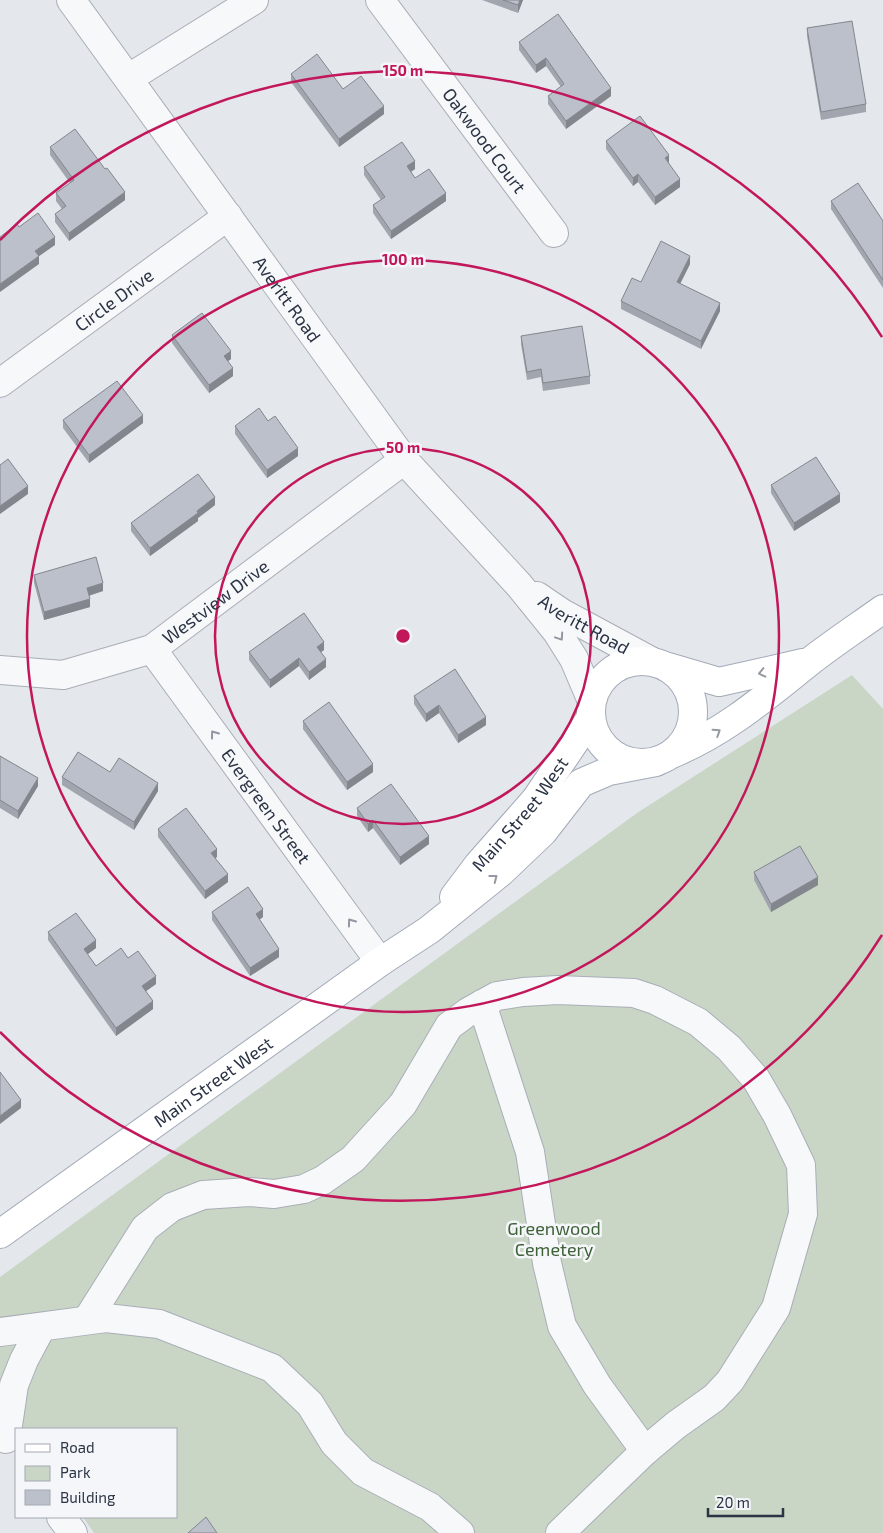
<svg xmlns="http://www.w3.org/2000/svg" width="883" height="1533" font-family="'Exo 2',sans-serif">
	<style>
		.green { fill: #c9d6c5 }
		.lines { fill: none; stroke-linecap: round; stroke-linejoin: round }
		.minor-casing { stroke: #a9aeb7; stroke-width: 30 }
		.major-casing { stroke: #a3abb8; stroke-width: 30 }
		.minor { stroke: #f7f8fa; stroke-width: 28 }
		.major { stroke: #fff; stroke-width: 28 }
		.wall { fill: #a1a5ae }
		.shaded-wall { fill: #83868d }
		.building { fill: #bbc0ca; stroke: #83868d }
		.oneway { stroke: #9196a0 }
		.oneway2 { stroke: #959aa2 }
		.ring { fill: none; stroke: #c2185b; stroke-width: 2.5 }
		.labels { text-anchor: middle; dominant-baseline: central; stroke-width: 5; stroke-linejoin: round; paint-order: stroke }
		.street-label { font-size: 18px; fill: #2b3445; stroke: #f4f6f9 }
		.park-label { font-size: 18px; fill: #3f6138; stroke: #f4f6f9 }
		.centre { fill: #c2185b; stroke: #f4f6f9; stroke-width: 2.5 }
		.ring-label { font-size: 15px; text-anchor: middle; font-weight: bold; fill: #c2185b; stroke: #f4f6f9; stroke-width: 5; stroke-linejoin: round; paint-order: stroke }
	</style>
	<rect width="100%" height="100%" fill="#e4e7ec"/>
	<path class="green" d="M 852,675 L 883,709 L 883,1533 L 94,1533 L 83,1517 L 176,1517 L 176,1429 L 19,1429 L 0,1401 L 0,1277 L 637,813 Z"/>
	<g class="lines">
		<defs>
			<g id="minor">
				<path id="s1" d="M 71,0 L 404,460 L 519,585 L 557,632 L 574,659 L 591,699"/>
				<path id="s2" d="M 380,0 L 554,233"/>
				<path d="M 129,78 L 254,0"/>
				<path id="s3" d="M 0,383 L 228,216"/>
				<path id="s4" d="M 537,596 L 562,613 L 651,661"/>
				<path id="s5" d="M 152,649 L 380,962"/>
				<path id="s6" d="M 0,670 L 63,675 L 152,649 L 404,460"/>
				<path d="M 482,1004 L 530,1152 L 547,1263 L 562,1326 L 597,1385 L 645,1451"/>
				<path d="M 87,1320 L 145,1228 L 172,1207 L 203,1195 L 249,1192 L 274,1194 L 304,1189 L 323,1180 L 353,1159 L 403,1104 L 449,1026 L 468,1012 L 497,996 L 523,992 L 558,990 L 634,993 L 655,1000 L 698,1022 L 729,1048 L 756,1079 L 777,1115 L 801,1165 L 803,1214 L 776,1308 L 730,1381 L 714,1398 L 676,1425 L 645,1451 L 560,1533"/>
				<path d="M 0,1332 L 106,1318 L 159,1324 L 272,1368 L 310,1404 L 334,1443 L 363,1472 L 430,1507 L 460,1533"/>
				<path d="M 6,1439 L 14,1385 L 24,1360 L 41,1328"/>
				<path d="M 61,1517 L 73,1533"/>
			</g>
			<g id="major">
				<circle cx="642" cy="712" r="51"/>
				<path d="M 668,667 L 719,682 L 803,663"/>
				<path d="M 674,753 C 726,731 764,698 808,663 C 832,644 858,627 883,609"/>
				<path id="s7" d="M 454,897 L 478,865 L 536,799 L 590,719"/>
				<path id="s8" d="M 0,1234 L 380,962 L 429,930 L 501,872 L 543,832 L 581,783 L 609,771 L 656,762"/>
			</g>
		</defs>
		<use href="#minor" class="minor-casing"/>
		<use href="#major" class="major-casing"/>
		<use href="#minor" class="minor"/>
		<use href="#major" class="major"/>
	</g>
	<path class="wall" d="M 482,0 L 523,0 L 518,13 Z
		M 807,28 L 866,104 L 866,112 L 821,120 L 807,36 Z
		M 519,42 L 611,96 L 566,129 L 548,104 L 548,96 L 561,87 L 546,66 L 536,73 L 519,50 Z
		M 291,74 L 343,89 L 384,114 L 339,147 L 291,82 Z
		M 606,141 L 669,163 L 680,187 L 655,205 L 638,182 L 633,186 L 606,149 Z
		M 50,147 L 105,169 L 125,200 L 69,241 L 55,222 L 55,214 L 62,209 L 56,201 L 56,193 L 70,183 L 50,155 Z
		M 364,167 L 415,169 L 411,172 L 415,178 L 446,201 L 391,239 L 373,213 L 373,205 L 381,200 L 364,175 Z
		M 831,201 L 883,221 L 883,288 L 831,209 Z
		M 690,264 L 680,284 L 720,311 L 701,349 L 621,309 L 621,301 L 641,282 Z
		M 172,335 L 231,359 L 228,361 L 233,376 L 209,393 L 172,343 Z
		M 521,336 L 590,376 L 590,384 L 543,391 L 541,377 L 527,380 L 521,344 Z
		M 63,420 L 143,423 L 89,463 L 63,428 Z
		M 268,421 L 298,456 L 267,478 L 235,434 L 235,426 Z
		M 771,485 L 840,502 L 794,531 L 771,493 Z
		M 215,505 L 198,518 L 198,521 L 150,556 L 131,531 L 131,523 Z
		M 34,575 L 103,591 L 89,596 L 90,607 L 44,620 L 34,583 Z
		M 324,650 L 321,652 L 326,667 L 309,680 L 299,666 L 270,688 L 249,660 L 249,652 Z
		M 414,696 L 486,725 L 458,743 L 439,713 L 426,722 L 414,704 Z
		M 303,721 L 373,772 L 347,790 L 303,729 Z
		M 0,756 L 38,786 L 18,819 L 0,808 Z
		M 62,777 L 158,791 L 134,830 L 62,785 Z
		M 357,808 L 429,844 L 400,865 L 373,828 L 368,832 L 357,816 Z
		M 158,829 L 217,857 L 215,858 L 228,882 L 205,899 L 158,837 Z
		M 754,872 L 818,885 L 771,912 L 754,880 Z
		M 212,912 L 263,917 L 259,920 L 279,957 L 250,976 L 212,920 Z
		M 48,932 L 96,948 L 87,954 L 96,966 L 128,958 L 156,984 L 146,991 L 153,1009 L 116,1036 L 48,940 Z"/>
	<path class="shaded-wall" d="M 520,0 L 523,0 L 518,13 L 518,5 Z
		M 546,58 L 546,66 L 536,73 L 536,65 Z
		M 611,88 L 611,96 L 566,129 L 566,121 Z
		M 384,106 L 384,114 L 339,147 L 339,139 Z
		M 669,155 L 669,163 L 665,158 Z
		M 415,161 L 415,169 L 407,174 L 407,166 Z
		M 638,174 L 638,182 L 633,186 L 633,178 Z
		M 680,179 L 680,187 L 655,205 L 655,197 Z
		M 125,192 L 125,200 L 69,241 L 69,233 Z
		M 446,193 L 446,201 L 391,239 L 391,231 Z
		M 55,237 L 55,245 L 35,259 L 35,251 Z
		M 39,256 L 39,264 L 0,292 L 0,284 Z
		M 690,256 L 690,264 L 677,290 L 677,282 Z
		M 720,303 L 720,311 L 701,349 L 701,341 Z
		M 231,351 L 231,359 L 224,364 L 224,356 Z
		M 233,368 L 233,376 L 209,393 L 209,385 Z
		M 143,415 L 143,423 L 89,463 L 89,455 Z
		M 298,448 L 298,456 L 267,478 L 267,470 Z
		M 28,486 L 28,494 L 0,514 L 0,506 Z
		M 840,494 L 840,502 L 794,531 L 794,523 Z
		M 215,497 L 215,505 L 198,518 L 198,521 L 150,556 L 150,548 L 197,511 Z
		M 103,583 L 103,591 L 87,596 L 87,588 Z
		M 90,599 L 90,607 L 44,620 L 44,612 Z
		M 324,642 L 324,650 L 317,655 L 317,647 Z
		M 299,658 L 299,666 L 270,688 L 270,680 Z
		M 326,659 L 326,667 L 309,680 L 309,672 Z
		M 439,705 L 439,713 L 426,722 L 426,714 Z
		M 486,717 L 486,725 L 458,743 L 458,735 Z
		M 373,764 L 373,772 L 347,790 L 347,782 Z
		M 38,778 L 38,786 L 18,819 L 18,811 Z
		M 158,783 L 158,791 L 134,830 L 134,822 Z
		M 373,820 L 373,828 L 368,832 L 368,824 Z
		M 429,836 L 429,844 L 400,865 L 400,857 Z
		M 217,849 L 217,857 L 211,861 L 211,853 Z
		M 228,874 L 228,882 L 205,899 L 205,891 Z
		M 818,877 L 818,885 L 771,912 L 771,904 Z
		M 263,909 L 263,917 L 256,922 L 256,914 Z
		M 96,940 L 96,948 L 84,957 L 84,949 Z
		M 279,949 L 279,957 L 250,976 L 250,968 Z
		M 156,976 L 156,984 L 142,994 L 142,986 Z
		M 153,1001 L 153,1009 L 116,1036 L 116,1028 Z
		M 21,1100 L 21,1108 L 0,1124 L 0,1116 Z"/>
	<path class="building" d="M 503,0 L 520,0 L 518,5 Z
		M 558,14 L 611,88 L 566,121 L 548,96 L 564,84 L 546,58 L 536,65 L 519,42 Z
		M 852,21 L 866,104 L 821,112 L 807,28 Z
		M 317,54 L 343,89 L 361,76 L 384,106 L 339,139 L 291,74 Z
		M 640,116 L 669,155 L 665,158 L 680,179 L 655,197 L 638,174 L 633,178 L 606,141 Z
		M 75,129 L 105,169 L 107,168 L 125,192 L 69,233 L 55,214 L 66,206 L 56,193 L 74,180 L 50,147 Z
		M 402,142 L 415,161 L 407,166 L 415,178 L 429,169 L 446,193 L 391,231 L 373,205 L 385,197 L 364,167 Z
		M 858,183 L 883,221 L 883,280 L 831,201 Z
		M 38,213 L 55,237 L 35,251 L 39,256 L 0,284 L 0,237 L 17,224 L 19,227 Z
		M 661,241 L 690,256 L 677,282 L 720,303 L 701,341 L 621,301 L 632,278 L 641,282 Z
		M 202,313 L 231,351 L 224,356 L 233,368 L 209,385 L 172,335 Z
		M 582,326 L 590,376 L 543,383 L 541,369 L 527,372 L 521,336 Z
		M 117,381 L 143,415 L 89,455 L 63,420 Z
		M 259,408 L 268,421 L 275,416 L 298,448 L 267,470 L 235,426 Z
		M 816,457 L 840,494 L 794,523 L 771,485 Z
		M 8,459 L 28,486 L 0,506 L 0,465 Z
		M 198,474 L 215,497 L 197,511 L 198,513 L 150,548 L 131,523 Z
		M 96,557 L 103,583 L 87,588 L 90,599 L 44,612 L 34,575 Z
		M 304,613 L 324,642 L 317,647 L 326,659 L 309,672 L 299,658 L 270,680 L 249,652 Z
		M 455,669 L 486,717 L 458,735 L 439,705 L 426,714 L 414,696 Z
		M 329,702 L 373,764 L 347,782 L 303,721 Z
		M 78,752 L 110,772 L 119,758 L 158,783 L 134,822 L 62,777 Z
		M 0,756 L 38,778 L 18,811 L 0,800 Z
		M 391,784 L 429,836 L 400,857 L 373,820 L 368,824 L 357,808 Z
		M 186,808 L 217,849 L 211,853 L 228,874 L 205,891 L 158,829 Z
		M 800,846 L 818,877 L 771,904 L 754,872 Z
		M 248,887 L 263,909 L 256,914 L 279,949 L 250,968 L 212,912 Z
		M 76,913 L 96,940 L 84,949 L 96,966 L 121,948 L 128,958 L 138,951 L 156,976 L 142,986 L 153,1001 L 116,1028 L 48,932 Z
		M 0,1072 L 21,1100 L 0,1116 Z
		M 206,1517 L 217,1533 L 188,1533 Z"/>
	<defs><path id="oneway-chevron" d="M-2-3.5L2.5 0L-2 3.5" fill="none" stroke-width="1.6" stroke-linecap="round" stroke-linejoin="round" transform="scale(1.25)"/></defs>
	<g class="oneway">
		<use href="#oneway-chevron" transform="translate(560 637) rotate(56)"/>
		<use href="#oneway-chevron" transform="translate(214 734) rotate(-126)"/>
		<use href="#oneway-chevron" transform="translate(351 922) rotate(-126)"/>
	</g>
	<g class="oneway2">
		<use href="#oneway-chevron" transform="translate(762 673) rotate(167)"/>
		<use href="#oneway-chevron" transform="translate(717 732) rotate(-33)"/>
		<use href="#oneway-chevron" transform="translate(494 878) rotate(-38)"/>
	</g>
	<g class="ring">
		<circle cx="403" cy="636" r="188"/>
		<circle cx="403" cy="636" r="376"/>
		<path d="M882 935A565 565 0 0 1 0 1032M0 240A565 565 0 0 1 882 337"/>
	</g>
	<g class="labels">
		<g class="street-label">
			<text stroke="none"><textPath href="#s2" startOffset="175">Oakwood Court</textPath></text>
			<text stroke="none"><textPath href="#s1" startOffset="369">Averitt Road</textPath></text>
			<text stroke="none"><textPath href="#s3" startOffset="141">Circle Drive</textPath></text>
			<text stroke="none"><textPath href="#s6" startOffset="235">Westview Drive</textPath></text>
			<text stroke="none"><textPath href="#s4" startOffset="55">Averitt Road</textPath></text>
			<text stroke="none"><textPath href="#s5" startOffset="194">Evergreen Street</textPath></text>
			<text stroke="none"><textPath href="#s7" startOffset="106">Main Street West</textPath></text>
			<text stroke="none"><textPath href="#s8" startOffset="262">Main Street West</textPath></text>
		</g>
		<g class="park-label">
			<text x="554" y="1228">Greenwood<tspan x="554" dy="21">Cemetery</tspan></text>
		</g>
	</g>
	<circle cx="403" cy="636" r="8" class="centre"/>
	<g class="ring-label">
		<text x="403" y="76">150 m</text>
		<text x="403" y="265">100 m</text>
		<text x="403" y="453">50 m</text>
	</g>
	<rect x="15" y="1428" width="162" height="90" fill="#f4f6f9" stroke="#a4a8b1"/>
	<rect x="25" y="1444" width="25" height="8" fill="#ffffff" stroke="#a4a8b1"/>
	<text x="60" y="1453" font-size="15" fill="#2b3445">Road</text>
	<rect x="25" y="1466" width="25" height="15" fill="#c9d6c5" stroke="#a4a8b1"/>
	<text x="60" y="1478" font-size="15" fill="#2b3445">Park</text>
	<rect x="25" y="1490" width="25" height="15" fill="#bbc0ca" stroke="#a4a8b1"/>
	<text x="60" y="1503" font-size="15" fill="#2b3445">Building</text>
	<path d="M708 1508v8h75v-8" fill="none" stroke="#2b3445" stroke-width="2.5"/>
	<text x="716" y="1508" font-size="15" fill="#2b3445" stroke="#f4f6f9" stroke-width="4" paint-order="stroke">20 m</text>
</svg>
